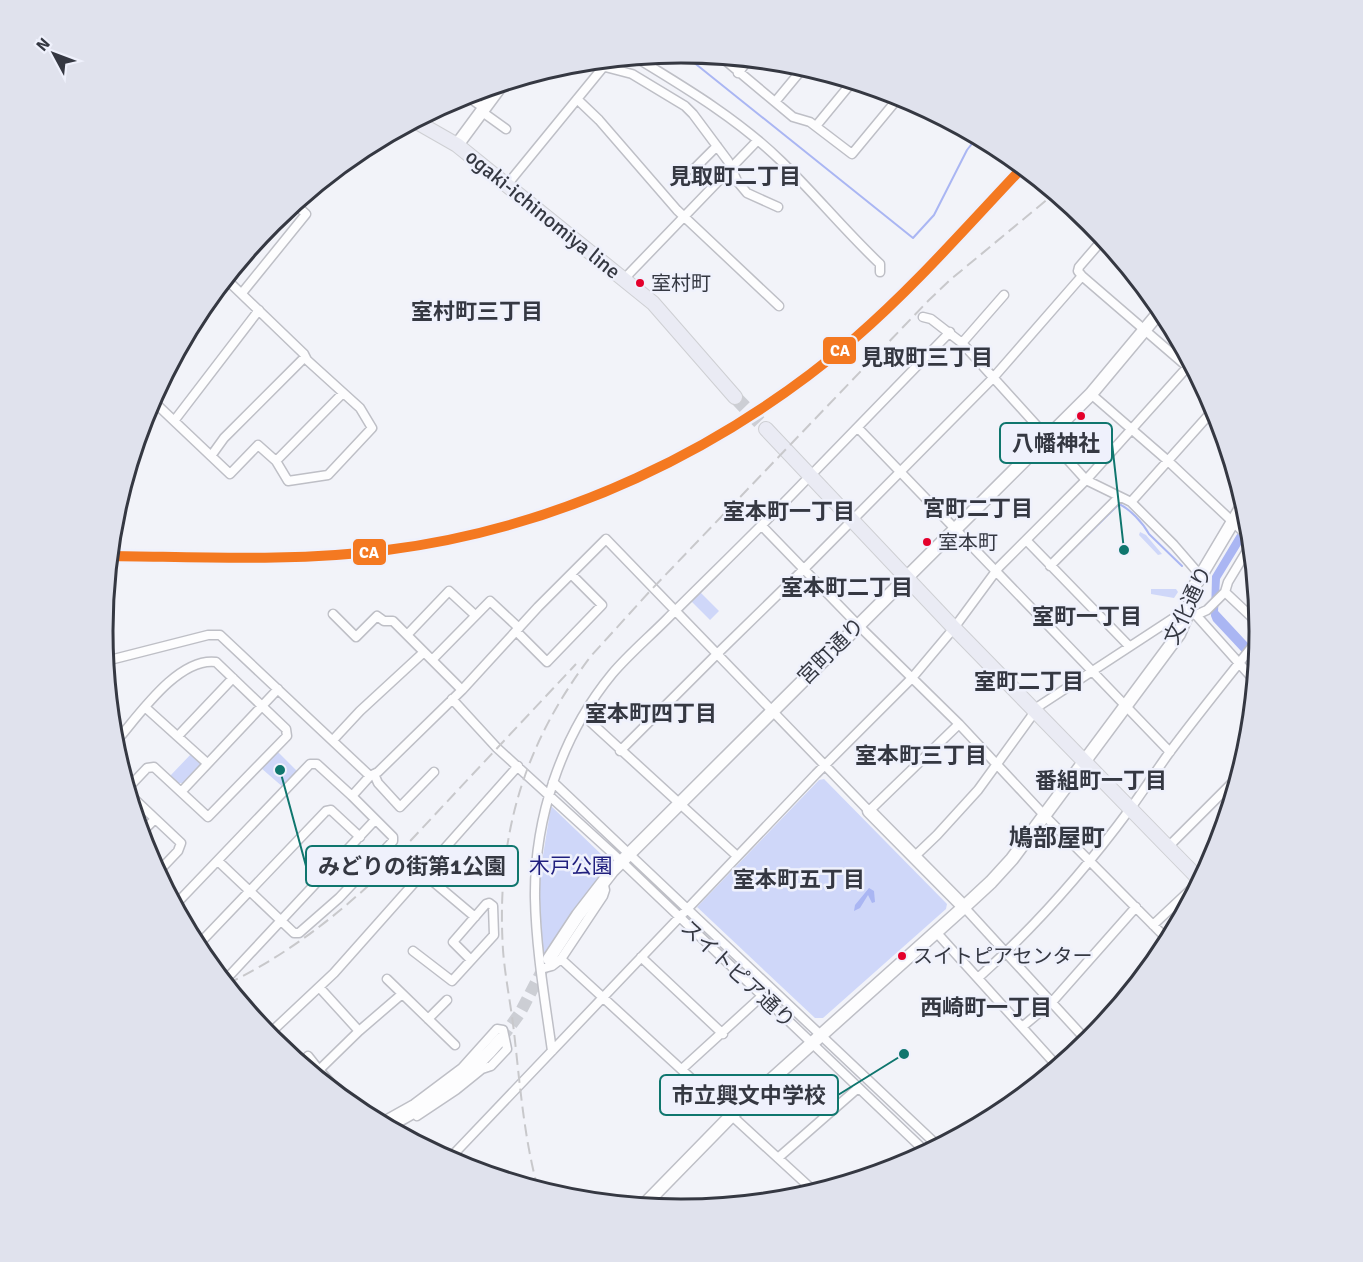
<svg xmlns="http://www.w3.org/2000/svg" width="1363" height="1262" font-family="Signika,'Noto Sans JP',sans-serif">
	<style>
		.green { fill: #cfd7f9 }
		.water { fill: #aab6f3 }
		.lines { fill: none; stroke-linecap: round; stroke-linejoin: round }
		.stream { stroke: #aab6f3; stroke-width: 2 }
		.secondary-tunnel { stroke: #ccced4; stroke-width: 12; stroke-dasharray: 12 6; stroke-linecap: butt }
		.primary-tunnel { stroke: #ccced4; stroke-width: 14; stroke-dasharray: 14 7; stroke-linecap: butt }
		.street-casing { stroke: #bebfc6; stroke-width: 11 }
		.secondary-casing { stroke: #bebfc6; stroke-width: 15 }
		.primary-casing { stroke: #cecfd3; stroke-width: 16 }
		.street { stroke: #fdfdfe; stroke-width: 8 }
		.secondary { stroke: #fdfdfe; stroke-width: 12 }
		.primary { stroke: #eaebf4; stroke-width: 14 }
		.rail { stroke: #c8c8cb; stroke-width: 2; stroke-dasharray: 12 6; stroke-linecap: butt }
		.rail-1-casing { stroke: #eff1fc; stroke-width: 15 }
		.rail-1 { stroke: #f47921; stroke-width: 10 }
		.bus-dot { fill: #e4002b; stroke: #eff1fc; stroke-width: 2 }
		.labels { text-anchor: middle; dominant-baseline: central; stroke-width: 5; stroke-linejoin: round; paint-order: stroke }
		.bus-label { font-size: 20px; fill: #353842; stroke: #eff1fc; text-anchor: start }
		.street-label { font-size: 21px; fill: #353842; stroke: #eff1fc }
		.park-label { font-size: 21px; fill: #201f7e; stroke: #eff1fc }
		.neighbourhood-label { font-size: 22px; font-weight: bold; fill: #353842; stroke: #eff1fc }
		.quarter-label { font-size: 24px; font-weight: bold; fill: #353842; stroke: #eff1fc }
		.rim { fill: none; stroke: #353842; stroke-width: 3 }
		.leader { fill: none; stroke: #0f766e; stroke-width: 2 }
		.callout-dot { fill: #0f766e; stroke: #eff1fc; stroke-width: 2 }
		.callout { fill: #eff1fc; stroke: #0f766e; stroke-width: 2 }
		.callout-label { font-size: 22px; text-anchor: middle; font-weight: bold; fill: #353842 }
		.line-badge { stroke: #eff1fc; stroke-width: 2 }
		.badge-label { font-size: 16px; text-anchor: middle; font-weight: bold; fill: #fff }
	</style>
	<rect width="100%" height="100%" fill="#f2f3f9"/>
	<path class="green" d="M 1140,532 L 1146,535 L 1162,554 L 1158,555 L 1139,535 Z
		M 1151,589 L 1176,589 L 1178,592 L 1174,598 L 1151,594 Z
		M 700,592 L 719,611 L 710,620 L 691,601 Z
		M 277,751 L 299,773 L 284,788 L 261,768 Z
		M 192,753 L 200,760 L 201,764 L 183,783 L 178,783 L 170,776 Z
		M 824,779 L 947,904 L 946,909 L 823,1018 L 815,1018 L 697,907 L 819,780 Z
		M 551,806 L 601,854 L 601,875 L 572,913 L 546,956 L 543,954 L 540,907 L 540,874 Z"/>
	<path class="water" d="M 1248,516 L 1250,530 L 1220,579 L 1218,611 L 1258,654 L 1256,667 L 1213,621 L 1211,616 L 1212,576 Z
		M 869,888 L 874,891 L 875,902 L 872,903 L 868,895 L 860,908 L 854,911 L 855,905 Z"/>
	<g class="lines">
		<path class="stream" d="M 682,53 L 913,238 L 934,215 L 967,150 L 978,136
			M 1069,553 L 1119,504 C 1130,509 1143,523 1149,534 L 1182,566"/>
		<path class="secondary-tunnel" d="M 501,1039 L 520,1013 L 545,965"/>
		<path class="primary-tunnel" d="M 735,397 L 766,429"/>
		<defs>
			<path id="street" d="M 720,56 L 793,117 L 810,122 L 852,154 L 900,96
				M 635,57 C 686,88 738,119 781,161 C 815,194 845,231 880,264 L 880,272
				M 586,62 L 632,74 L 685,106 L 693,114 L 728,161 L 737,181 L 747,193 L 778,207
				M 738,73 L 749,59
				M 465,95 L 484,108
				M 577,99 L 599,120 L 677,210 L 779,306
				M 775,102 L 804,67
				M 481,111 L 506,129
				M 816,126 L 853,81
				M 693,170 L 717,146
				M 506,186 L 609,60
				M 1082,276 L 1078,271 L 1079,267 L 1104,238
				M 624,279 L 757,141
				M 242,293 L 306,214 L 295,204
				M 923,317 L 931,319 L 962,343 L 1086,480 L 1131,502 L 1174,545 L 1200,575
				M 962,343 L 1004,295
				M 1091,394 L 1167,460 L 1251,539
				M 152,400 L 230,474 L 258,445 L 276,461 L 288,481 L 328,475 L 372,428 L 360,408 L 307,360 L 304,354 L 226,279
				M 146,412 L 155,402
				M 174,421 L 259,310
				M 858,428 L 1170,752
				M 211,456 L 224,438 L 305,357
				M 276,461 L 343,393
				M 816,470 L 950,332
				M 1131,502 L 1215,408
				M 762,526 L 857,624 L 959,724 L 1045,816 L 1169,941
				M 1026,540 L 1129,646
				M 1050,566 L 1119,497
				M 1225,592 L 1259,624
				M 333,614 L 356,637 L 377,616 L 384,621 L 393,621 L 407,635
				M 1196,615 L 1255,681
				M 516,631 L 547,662 L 602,605 L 571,574
				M 432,660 L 490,601 L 519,628
				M 106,661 L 208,635 L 220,635 L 370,776 L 378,772 L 462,690 L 538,607 L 606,539 L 869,811 L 959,724
				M 462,690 L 407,635 L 449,591 L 475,615
				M 452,699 L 497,748 L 621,861 L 927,1153
				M 146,708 L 207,763
				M 584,716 L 737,856
				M 178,736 L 233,678
				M 333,740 L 360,711 L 424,652
				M 114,744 C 137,718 177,657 216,662 L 286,729 L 287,736 L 208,817 L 154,767 L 147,768 L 128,788
				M 620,751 L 717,654 L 804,569 L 993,378 L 1082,276 L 1198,376
				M 374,774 L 378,783 L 400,807 L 434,772
				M 553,782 L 938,1146
				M 181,792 L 278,689
				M 129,794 L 181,843 L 178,851 L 158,872
				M 141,833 L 155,819
				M 1168,847 L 1239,776
				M 914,857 L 937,835 L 978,790 L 1039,706 L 1175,617 L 1188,613 L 1196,615 L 1207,610 L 1225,592 L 1228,582 L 1251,544
				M 218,861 L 294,933 L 299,933 L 339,898 L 393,841 L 393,837 L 352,796
				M 424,874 L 475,917
				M 175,905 L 310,764 L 317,764 L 352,796 L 370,776
				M 964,907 L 1088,1042
				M 1153,925 L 1201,880
				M 936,932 L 1058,1067
				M 197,946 L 326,811 L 331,810 L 360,837
				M 413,951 L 452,981 L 494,935 L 493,906 L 489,903 L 486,904 L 453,942 L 471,960
				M 641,957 L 723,1034
				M 561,959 L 815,1192
				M 541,969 L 552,966 L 561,959 L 603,896 L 605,890 L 603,881
				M 221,978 L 231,974 L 375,820
				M 978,978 C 1035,927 1085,870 1130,809 C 1144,790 1156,771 1169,753 C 1198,714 1229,676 1259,638
				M 387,979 L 455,1045
				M 319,987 L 359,1031 L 319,1070 L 347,1101
				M 428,1019 L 447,1000
				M 1022,1027 L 1052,1002 L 1136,907
				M 359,1031 L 402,994
				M 268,1035 L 334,973 L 518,766
				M 552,1051 C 545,1000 536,949 535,898 C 534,819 561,736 612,674 C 628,655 648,638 666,620 C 712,574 759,529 804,482
				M 308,1056 L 319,1070
				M 682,1069 L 762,996
				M 380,1123 L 414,1104 L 462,1068 L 497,1029 L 503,1030 L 507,1049 L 491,1066 L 482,1069 L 456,1090 L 417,1116
				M 778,1158 L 858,1088
				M 449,1159 L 816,774 L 912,678 L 954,628 L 999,567 L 1086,480 L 1191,363"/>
			<path id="secondary" d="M 457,145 L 502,84
				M 869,811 L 964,907
				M 549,959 L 578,915 L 612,871 L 1091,394 L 1162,309
				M 387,1126 C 430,1105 471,1075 501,1039
				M 643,1206 L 732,1115 L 964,907 L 991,882 L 1012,859 L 1179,634 L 1188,613 L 1194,587 L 1244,503"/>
			<path id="primary" d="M 415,121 L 457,145 L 653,303 L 735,397
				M 766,429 L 954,628 L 1201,881"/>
		</defs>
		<use href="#street" class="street-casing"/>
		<use href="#secondary" class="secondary-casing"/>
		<use href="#primary" class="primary-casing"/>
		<use href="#street" class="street"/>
		<use href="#secondary" class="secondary"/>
		<use href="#primary" class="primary"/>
		<path class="rail" d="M 1005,166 L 1012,157
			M 227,984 C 279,959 325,925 368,886 L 576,664
			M 538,1189 C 524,1138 520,1085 514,1032 C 511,1005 505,977 503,950 C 496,838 523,745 591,656 L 651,590 L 929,300 L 950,280 L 1055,193"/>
		<defs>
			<path id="rail-1" d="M 110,556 C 202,557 295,562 387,550 C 560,528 723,451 855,338 C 915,286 968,225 1023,167"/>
		</defs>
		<use href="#rail-1" class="rail-1-casing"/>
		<use href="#rail-1" class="rail-1"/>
	</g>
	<g class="bus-dot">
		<circle cx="640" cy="283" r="5"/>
		<circle cx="1081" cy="416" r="5"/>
		<circle cx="927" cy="542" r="5"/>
		<circle cx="902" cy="956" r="5"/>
	</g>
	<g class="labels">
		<g class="bus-label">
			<text x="651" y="283">室村町</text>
			<text x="938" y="542">室本町</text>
			<text x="913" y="956">スイトピアセンター</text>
		</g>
		<g class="street-label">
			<text transform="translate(543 214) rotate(39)">ogaki-ichinomiya line</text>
			<text transform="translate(1188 605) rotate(-65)">文化通り</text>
			<text transform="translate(831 651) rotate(-45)">宮町通り</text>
			<text transform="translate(738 974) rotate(43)">スイトピア通り</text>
		</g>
		<g class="park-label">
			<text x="571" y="866">木戸公園</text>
		</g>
		<g class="neighbourhood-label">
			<text x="735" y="176">見取町二丁目</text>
			<text x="477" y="311">室村町三丁目</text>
			<text x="927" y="357">見取町三丁目</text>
			<text x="978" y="508">宮町二丁目</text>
			<text x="789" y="511">室本町一丁目</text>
			<text x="847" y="587">室本町二丁目</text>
			<text x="1087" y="616">室町一丁目</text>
			<text x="1029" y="681">室町二丁目</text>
			<text x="651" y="713">室本町四丁目</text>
			<text x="921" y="755">室本町三丁目</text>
			<text x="1101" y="780">番組町一丁目</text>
			<text x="799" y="879">室本町五丁目</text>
			<text x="986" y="1007">西崎町一丁目</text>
		</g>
		<g class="quarter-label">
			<text x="1057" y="838">鳩部屋町</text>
		</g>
	</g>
	<path d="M0 0H1363V1262H0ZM113 631a568 568 0 1 1 1136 0a568 568 0 1 1-1136 0Z" fill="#e0e2ed" fill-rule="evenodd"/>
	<path class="rim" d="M113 631a568 568 0 1 1 1136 0a568 568 0 1 1-1136 0Z"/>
	<path class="leader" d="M1124 550L1112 443M280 770L306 866M904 1054L838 1095"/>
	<g class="callout-dot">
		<circle cx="1124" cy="550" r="6"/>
		<circle cx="280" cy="770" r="6"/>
		<circle cx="904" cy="1054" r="6"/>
	</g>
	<g class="callout">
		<rect x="1000" y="423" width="112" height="40" rx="6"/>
		<rect x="306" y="846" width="212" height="40" rx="6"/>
		<rect x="660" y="1075" width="178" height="40" rx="6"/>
	</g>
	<g class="callout-label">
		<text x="1056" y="451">八幡神社</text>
		<text x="412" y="874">みどりの街第1公園</text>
		<text x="749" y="1103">市立興文中学校</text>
	</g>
	<g class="line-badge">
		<rect x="822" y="336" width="35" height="29" rx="6" fill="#f47921"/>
		<rect x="352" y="538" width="35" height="28" rx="6" fill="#f47921"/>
	</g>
	<g class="badge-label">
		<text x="840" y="356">CA</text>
		<text x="369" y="558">CA</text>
	</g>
	<g transform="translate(54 54) rotate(311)" stroke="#eff1fc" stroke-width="4.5" paint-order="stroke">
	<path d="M0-4.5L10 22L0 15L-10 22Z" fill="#353842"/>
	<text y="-9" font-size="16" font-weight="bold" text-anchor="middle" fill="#353842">N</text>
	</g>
</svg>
